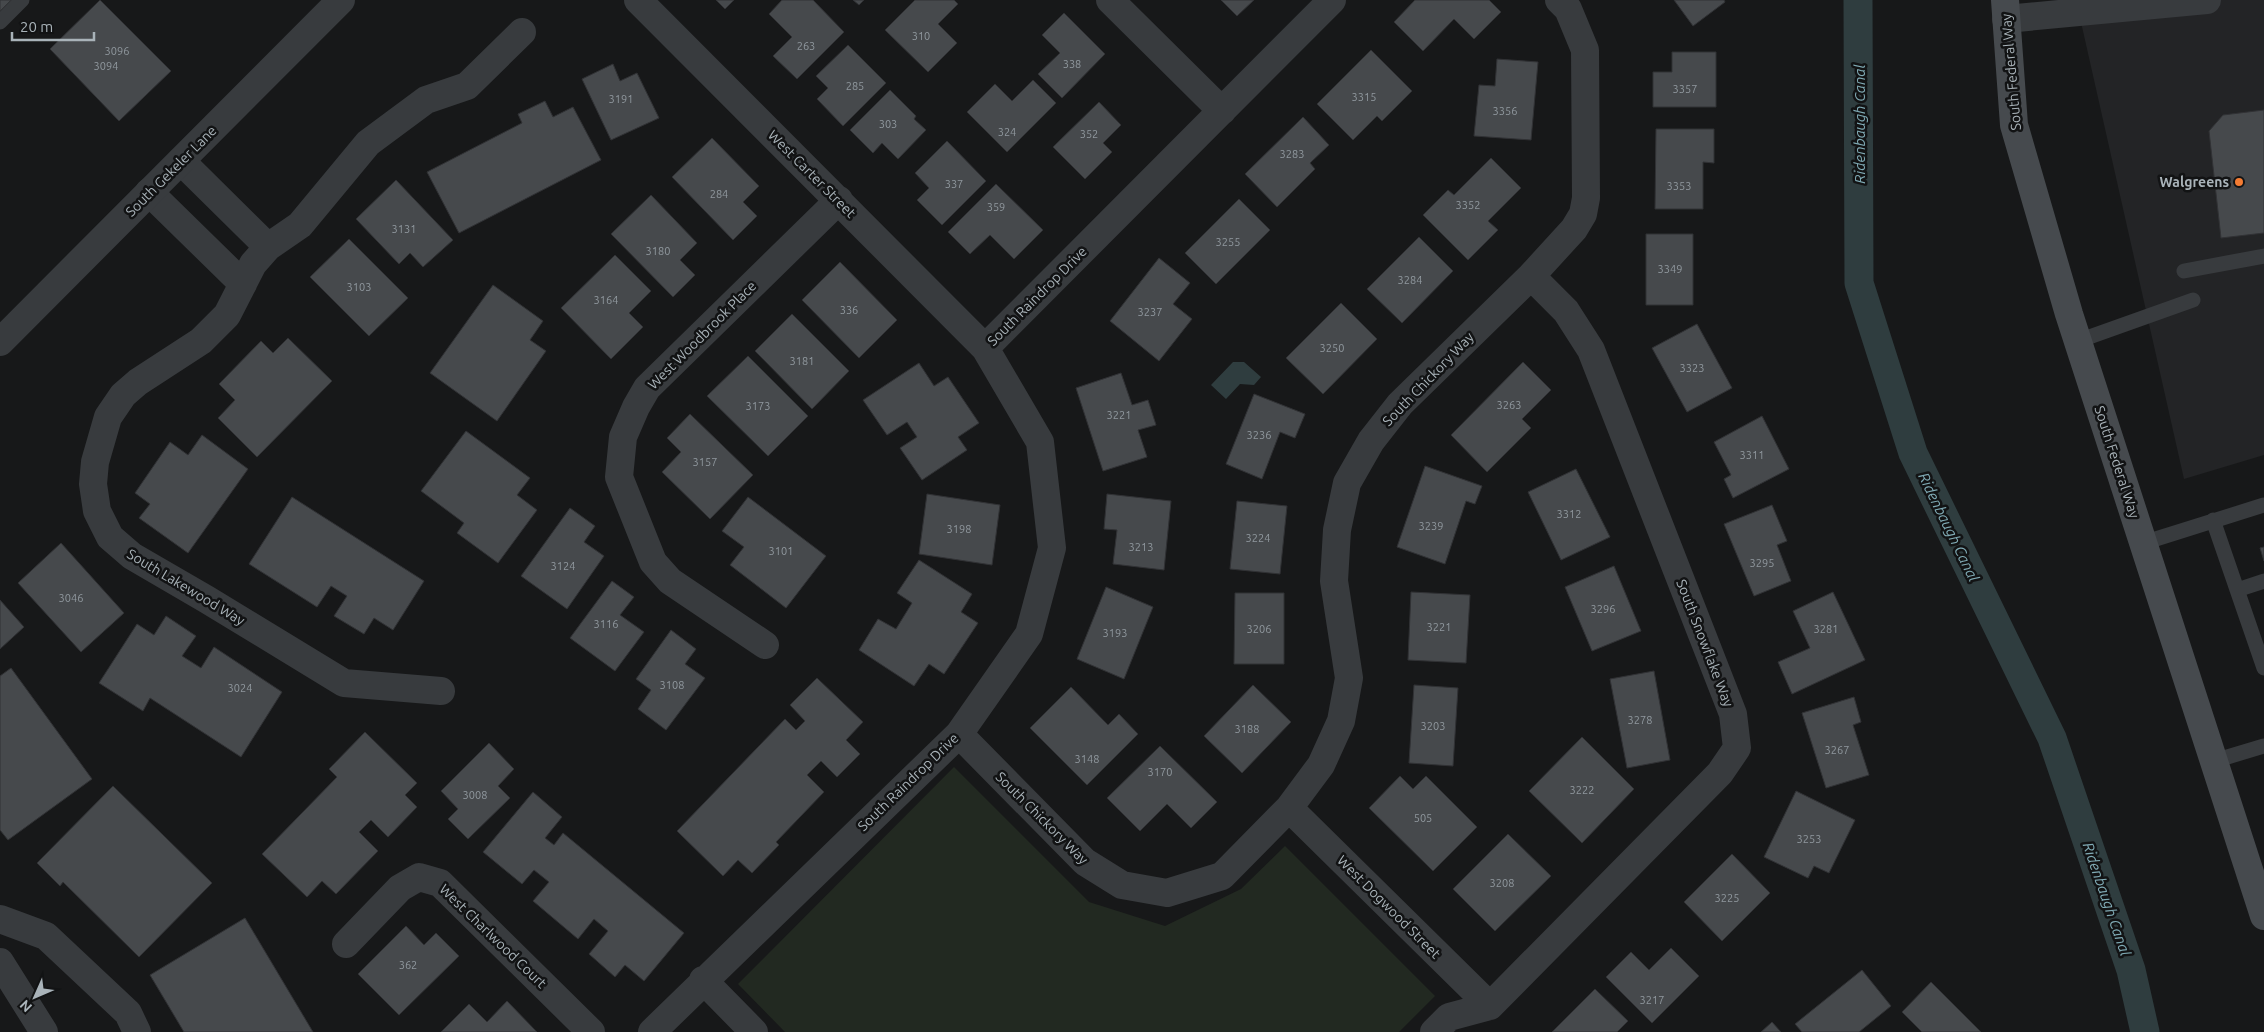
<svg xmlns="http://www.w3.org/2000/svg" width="2264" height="1032" font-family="Ubuntu,sans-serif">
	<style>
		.built { fill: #232426 }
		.green { fill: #222921 }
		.water { fill: #2f3d3f }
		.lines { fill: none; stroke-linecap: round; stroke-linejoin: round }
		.canal { stroke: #2f3d3f; stroke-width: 29 }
		.building { fill: #46494c; stroke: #313235 }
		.service { stroke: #383b3e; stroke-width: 15 }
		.minor { stroke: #383b3e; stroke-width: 28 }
		.tertiary { stroke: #383b3e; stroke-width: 28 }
		.secondary { stroke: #464a4e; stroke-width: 28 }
		.poi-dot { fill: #f57c33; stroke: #121314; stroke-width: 2 }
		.labels { text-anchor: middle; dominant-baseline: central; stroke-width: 5; stroke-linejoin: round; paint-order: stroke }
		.number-label { font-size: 11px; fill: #90989e }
		.street-label { font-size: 14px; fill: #a9b3b9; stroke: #121314 }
		.poi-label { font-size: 14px; font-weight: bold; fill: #a9b3b9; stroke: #121314; text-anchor: end }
		.water-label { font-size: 15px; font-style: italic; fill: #80abb5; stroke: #121314 }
	</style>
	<rect width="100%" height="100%" fill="#171819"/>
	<path class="built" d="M 2076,0 L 2264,0 L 2264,455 L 2184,479 Z"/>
	<path class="green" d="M 954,767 L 1089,902 L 1165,926 L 1241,889 L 1285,846 L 1435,996 L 1399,1032 L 785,1032 L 738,984 Z"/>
	<path class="water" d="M 1233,362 L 1244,362 L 1261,377 L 1254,385 L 1240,384 L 1226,399 L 1211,385 Z"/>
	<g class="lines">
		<path class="canal" d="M 1858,0 L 1859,283 L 1913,453 L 2052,738 L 2131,970 L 2145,1032"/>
	</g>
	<path class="building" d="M 0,0 L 11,0 L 0,11 Z
		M 100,0 L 171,71 L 119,121 L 50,49 Z
		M 716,0 L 734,0 L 725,9 Z
		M 782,0 L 813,0 L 844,32 L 797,79 L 773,56 L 792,37 L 769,14 Z
		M 853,0 L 864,0 L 859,5 Z
		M 915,0 L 954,0 L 958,4 L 938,24 L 957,43 L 928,72 L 885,30 Z
		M 1221,0 L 1254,0 L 1237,16 Z
		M 1415,0 L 1489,0 L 1501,12 L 1474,39 L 1454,19 L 1423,51 L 1394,22 Z
		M 1674,0 L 1724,0 L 1725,2 L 1693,26 Z
		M 1064,13 L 1105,54 L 1062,98 L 1038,74 L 1060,53 L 1042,35 Z
		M 848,45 L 886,83 L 843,126 L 817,99 L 828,88 L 816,76 Z
		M 1371,50 L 1412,91 L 1382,121 L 1377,116 L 1353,140 L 1317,104 Z
		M 1672,52 L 1716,52 L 1716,107 L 1653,107 L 1653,72 L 1672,72 Z
		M 1497,59 L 1538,62 L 1531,140 L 1474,136 L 1479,85 L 1495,86 Z
		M 613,64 L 620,81 L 637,73 L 659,118 L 611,140 L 582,79 Z
		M 1033,80 L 1056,103 L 1007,152 L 967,112 L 995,84 L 1012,101 Z
		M 890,90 L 916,116 L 914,119 L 926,130 L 898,159 L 882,143 L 873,153 L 850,130 Z
		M 545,101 L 553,117 L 573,107 L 601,160 L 459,233 L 427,172 L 522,123 L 518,114 Z
		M 1099,102 L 1121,125 L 1103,143 L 1112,152 L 1085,179 L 1053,147 Z
		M 2264,110 L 2264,233 L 2221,238 L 2209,131 L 2223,115 Z
		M 1303,117 L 1329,145 L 1310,163 L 1315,169 L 1277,207 L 1245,174 Z
		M 1656,129 L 1714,129 L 1714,163 L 1703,162 L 1703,209 L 1655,209 Z
		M 712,138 L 759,186 L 743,202 L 757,216 L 733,240 L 672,177 Z
		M 947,141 L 986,181 L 942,225 L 917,200 L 929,188 L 915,173 Z
		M 1491,158 L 1521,188 L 1488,221 L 1498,230 L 1468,260 L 1423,215 L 1448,190 L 1454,195 Z
		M 396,180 L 453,240 L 423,267 L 410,253 L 399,264 L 356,219 Z
		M 996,184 L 1043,230 L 1014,259 L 990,235 L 970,254 L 948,232 Z
		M 651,195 L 697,243 L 680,260 L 695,275 L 673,297 L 611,234 Z
		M 1239,199 L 1270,230 L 1216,284 L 1185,253 Z
		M 1646,234 L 1693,234 L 1693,305 L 1646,305 Z
		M 1419,237 L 1453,271 L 1402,323 L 1367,289 Z
		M 349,239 L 408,298 L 369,336 L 310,277 Z
		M 615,255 L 651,291 L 629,313 L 643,327 L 611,359 L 561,308 Z
		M 1159,258 L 1190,283 L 1173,304 L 1192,319 L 1159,361 L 1110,321 Z
		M 840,262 L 897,320 L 859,358 L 802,300 Z
		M 493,285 L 543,321 L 530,340 L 546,351 L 497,421 L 430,373 Z
		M 1341,303 L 1377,339 L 1323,394 L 1286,358 Z
		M 792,314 L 849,371 L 812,409 L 755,351 Z
		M 1697,324 L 1732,388 L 1687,412 L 1652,348 Z
		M 288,338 L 332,381 L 257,457 L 218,418 L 235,400 L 219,384 L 261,341 L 273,353 Z
		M 748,356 L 808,416 L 768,456 L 707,396 Z
		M 1523,362 L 1551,390 L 1522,419 L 1531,428 L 1487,472 L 1451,435 Z
		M 919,363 L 934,386 L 948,377 L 979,423 L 958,437 L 967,450 L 922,480 L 900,448 L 917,437 L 907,422 L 887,435 L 863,400 Z
		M 1121,373 L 1132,405 L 1148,400 L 1156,425 L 1138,430 L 1147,457 L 1103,471 L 1076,388 Z
		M 1254,394 L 1305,414 L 1295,438 L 1280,432 L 1262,479 L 1226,464 Z
		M 690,414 L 753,475 L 710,519 L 662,472 L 681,452 L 667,438 Z
		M 1762,416 L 1789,469 L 1733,498 L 1724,479 L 1731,475 L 1714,442 Z
		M 466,431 L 530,478 L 517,495 L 537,510 L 498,563 L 457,533 L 464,523 L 421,491 Z
		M 202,435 L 248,469 L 188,553 L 139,518 L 150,504 L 135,493 L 170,442 L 188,455 Z
		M 1425,466 L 1482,486 L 1475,504 L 1466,501 L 1445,564 L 1397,547 Z
		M 1576,469 L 1610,537 L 1561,560 L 1528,492 Z
		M 927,494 L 1000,505 L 992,565 L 919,554 Z
		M 1107,494 L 1171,501 L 1164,570 L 1113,564 L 1117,530 L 1104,529 Z
		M 292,497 L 424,581 L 393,630 L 374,618 L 364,634 L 334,616 L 347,596 L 331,586 L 317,607 L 249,564 Z
		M 748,497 L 826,556 L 786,608 L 730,565 L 744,547 L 722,531 Z
		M 1237,501 L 1287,506 L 1280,574 L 1230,569 Z
		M 1772,505 L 1787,541 L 1777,545 L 1791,581 L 1754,596 L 1724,524 Z
		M 570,508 L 595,526 L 584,542 L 604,556 L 567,609 L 521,576 Z
		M 61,543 L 124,613 L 81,652 L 18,583 Z
		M 2264,547 L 2264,561 L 2260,548 Z
		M 919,560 L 972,594 L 961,612 L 978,623 L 944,674 L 929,664 L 914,686 L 859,650 L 878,619 L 896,629 L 912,603 L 897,593 Z
		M 1614,566 L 1641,631 L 1592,651 L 1565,587 Z
		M 612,581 L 634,597 L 620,615 L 644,632 L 615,671 L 570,638 Z
		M 1106,587 L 1153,607 L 1124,679 L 1077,659 Z
		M 1411,592 L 1470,595 L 1466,663 L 1408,660 Z
		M 1833,592 L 1865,660 L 1792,694 L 1778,662 L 1810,648 L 1793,611 Z
		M 1235,593 L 1284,593 L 1284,664 L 1234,664 Z
		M 0,600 L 24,627 L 0,649 Z
		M 166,616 L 196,636 L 182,656 L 201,668 L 214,647 L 282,692 L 241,757 L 150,698 L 143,711 L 99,683 L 137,624 L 154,635 Z
		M 671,630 L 696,649 L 685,664 L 705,678 L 666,730 L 638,709 L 651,690 L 636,679 Z
		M 11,668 L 92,779 L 8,840 L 0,830 L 0,676 Z
		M 1654,671 L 1670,760 L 1627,768 L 1610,679 Z
		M 817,678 L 863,722 L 846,740 L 860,754 L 837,777 L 821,761 L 807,775 L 824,792 L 776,842 L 779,845 L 752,873 L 738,860 L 723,876 L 677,831 L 785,719 L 796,730 L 805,721 L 790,705 Z
		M 1253,685 L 1291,722 L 1242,773 L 1204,736 Z
		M 1414,685 L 1458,688 L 1453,766 L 1409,763 Z
		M 1071,687 L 1108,725 L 1119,714 L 1138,734 L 1087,785 L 1030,728 Z
		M 1854,697 L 1861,722 L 1853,725 L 1869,775 L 1826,788 L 1802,713 Z
		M 365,732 L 417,783 L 405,795 L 417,807 L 388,837 L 371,820 L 359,832 L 378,851 L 336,894 L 322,881 L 307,897 L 262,854 L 337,777 L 329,769 Z
		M 1582,737 L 1634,789 L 1582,843 L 1529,791 Z
		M 489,743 L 514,769 L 498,786 L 510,798 L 468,839 L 448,819 L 458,809 L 441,791 Z
		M 1160,746 L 1217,802 L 1191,828 L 1167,804 L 1140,831 L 1107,798 Z
		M 1400,776 L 1413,789 L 1426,776 L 1477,827 L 1433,871 L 1369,808 Z
		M 113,786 L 212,883 L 139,957 L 63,882 L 60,886 L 37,863 Z
		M 1796,791 L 1855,820 L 1829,873 L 1814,866 L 1808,878 L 1764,857 Z
		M 533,792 L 562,817 L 545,838 L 554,845 L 563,833 L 684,933 L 644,981 L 625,965 L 615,977 L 589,954 L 608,931 L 594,919 L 578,939 L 533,901 L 549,882 L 534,870 L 522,884 L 483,852 Z
		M 1508,834 L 1551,876 L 1495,931 L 1453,889 Z
		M 1732,854 L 1770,893 L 1722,941 L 1684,902 Z
		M 245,918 L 313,1032 L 184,1032 L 150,975 Z
		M 406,926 L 424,945 L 436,933 L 459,956 L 399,1015 L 358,974 Z
		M 1671,948 L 1699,976 L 1652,1023 L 1606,977 L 1631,952 L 1649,970 Z
		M 1862,970 L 1891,1006 L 1859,1032 L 1802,1032 L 1795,1024 Z
		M 1931,982 L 1981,1032 L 1922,1032 L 1902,1012 Z
		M 1595,989 L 1628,1021 L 1617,1032 L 1552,1032 Z
		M 507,1001 L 537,1032 L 441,1032 L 469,1004 L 487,1022 Z
		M 1772,1022 L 1781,1032 L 1761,1032 Z"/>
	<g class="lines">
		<path class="service" d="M 0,22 L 22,0
			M 2184,271 L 2264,256
			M 2078,341 L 2193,300
			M 2213,520 L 2264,668
			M 2143,543 L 2264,505
			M 2237,590 L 2264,581
			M 2214,761 L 2264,746"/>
		<path class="minor" d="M 638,0 L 985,348
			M 1110,0 L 1222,111
			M 181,161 L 268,247
			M 149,192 L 243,284
			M 765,645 L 670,581 L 653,562 L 619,477 L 623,437 L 636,407 L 647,388 L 839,200
			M 441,691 L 344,683 L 206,599 L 132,556 L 110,537 L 97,511 L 93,484 L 95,462 L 108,417 L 123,395 L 138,382 L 201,341 L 227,315 L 253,264 L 268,247 L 300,225 L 368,143 L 426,100 L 467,86 L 522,32
			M 959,734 L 1085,862 L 1122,885 L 1167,893 L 1222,876 L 1289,808 L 1321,765 L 1341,721 L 1349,678 L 1334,581 L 1337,530 L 1347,483 L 1371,441 L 1400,404 L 1531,276 L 1574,229 L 1583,214 L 1586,198 L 1585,50 L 1568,9 L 1559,0
			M 1289,808 L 1490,1006
			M 0,919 L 46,936 L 128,1013 L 137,1032
			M 346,944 L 400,888 L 419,877 L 440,883 L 591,1032
			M 0,962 L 44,1032
			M 703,980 L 754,1032
			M 652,1032 L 959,734 L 1029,634 L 1052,548 L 1040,442 L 985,348 L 1332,0
			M 1434,1032 L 1449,1017 L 1490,1006 L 1720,773 L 1737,748 L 1733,714 L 1591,350 L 1566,311 L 1531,276"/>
		<path class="tertiary" d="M 2006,19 L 2207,0
			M 0,342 L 341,0"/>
		<path class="secondary" d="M 2005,0 L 2014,125 L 2069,314 L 2264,916"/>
	</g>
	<circle class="poi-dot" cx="2239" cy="182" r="5"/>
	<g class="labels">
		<g class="number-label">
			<text x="921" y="36">310</text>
			<text x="806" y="46">263</text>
			<text x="117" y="51">3096</text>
			<text x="1072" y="64">338</text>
			<text x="106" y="66">3094</text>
			<text x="855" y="86">285</text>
			<text x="1685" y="89">3357</text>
			<text x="1364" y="97">3315</text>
			<text x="621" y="99">3191</text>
			<text x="1505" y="111">3356</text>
			<text x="888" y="124">303</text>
			<text x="1007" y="132">324</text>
			<text x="1089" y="134">352</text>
			<text x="1292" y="154">3283</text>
			<text x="954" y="184">337</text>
			<text x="1679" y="186">3353</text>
			<text x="719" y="194">284</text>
			<text x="1468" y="205">3352</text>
			<text x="996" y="207">359</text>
			<text x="404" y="229">3131</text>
			<text x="1228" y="242">3255</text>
			<text x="658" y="251">3180</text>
			<text x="1670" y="269">3349</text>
			<text x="1410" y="280">3284</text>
			<text x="359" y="287">3103</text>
			<text x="606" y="300">3164</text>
			<text x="849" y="310">336</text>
			<text x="1150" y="312">3237</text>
			<text x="1332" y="348">3250</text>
			<text x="802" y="361">3181</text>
			<text x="1692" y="368">3323</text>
			<text x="1509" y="405">3263</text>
			<text x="758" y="406">3173</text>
			<text x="1119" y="415">3221</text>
			<text x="1259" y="435">3236</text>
			<text x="1752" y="455">3311</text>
			<text x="705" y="462">3157</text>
			<text x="1569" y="514">3312</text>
			<text x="1431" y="526">3239</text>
			<text x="959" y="529">3198</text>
			<text x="1258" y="538">3224</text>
			<text x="1141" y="547">3213</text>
			<text x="781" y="551">3101</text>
			<text x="1762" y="563">3295</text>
			<text x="563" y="566">3124</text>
			<text x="71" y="598">3046</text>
			<text x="1603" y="609">3296</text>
			<text x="606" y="624">3116</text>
			<text x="1439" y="627">3221</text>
			<text x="1259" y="629">3206</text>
			<text x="1826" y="629">3281</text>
			<text x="1115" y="633">3193</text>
			<text x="672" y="685">3108</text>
			<text x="240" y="688">3024</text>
			<text x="1640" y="720">3278</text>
			<text x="1433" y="726">3203</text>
			<text x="1247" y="729">3188</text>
			<text x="1837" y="750">3267</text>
			<text x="1087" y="759">3148</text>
			<text x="1160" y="772">3170</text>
			<text x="1582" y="790">3222</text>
			<text x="475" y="795">3008</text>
			<text x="1423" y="818">505</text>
			<text x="1809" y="839">3253</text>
			<text x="1502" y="883">3208</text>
			<text x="1727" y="898">3225</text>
			<text x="408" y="965">362</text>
			<text x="1652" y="1000">3217</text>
		</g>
		<g class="street-label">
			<text transform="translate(2011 72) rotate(-95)">South Federal Way</text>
			<text transform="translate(171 171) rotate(-45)">South Gekeler Lane</text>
			<text transform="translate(812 174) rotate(45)">West Carter Street</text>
			<text transform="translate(1037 296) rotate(-45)">South Raindrop Drive</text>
			<text transform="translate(702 335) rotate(-45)">West Woodbrook Place</text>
			<text transform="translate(1428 379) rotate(-46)">South Chickory Way</text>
			<text transform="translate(2117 462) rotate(72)">South Federal Way</text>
			<text transform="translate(186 587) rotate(31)">South Lakewood Way</text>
			<text transform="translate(1705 643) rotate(69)">South Snowflake Way</text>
			<text transform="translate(908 782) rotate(-44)">South Raindrop Drive</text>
			<text transform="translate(1042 818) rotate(45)">South Chickory Way</text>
			<text transform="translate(1389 907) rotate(45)">West Dogwood Street</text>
			<text transform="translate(493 936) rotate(44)">West Charlwood Court</text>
		</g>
		<g class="poi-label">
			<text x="2229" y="182">Walgreens</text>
		</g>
		<g class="water-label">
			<text transform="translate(1859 124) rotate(-90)">Ridenbaugh Canal</text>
			<text transform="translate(1949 527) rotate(64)">Ridenbaugh Canal</text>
			<text transform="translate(2107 899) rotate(71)">Ridenbaugh Canal</text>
		</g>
	</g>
	<g transform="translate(35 997) rotate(225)" stroke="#121314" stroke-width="4" paint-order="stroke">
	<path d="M0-4L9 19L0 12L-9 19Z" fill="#a9b3b9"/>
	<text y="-8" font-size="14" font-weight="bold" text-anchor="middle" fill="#a9b3b9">N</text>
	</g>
	<path d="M12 32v8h82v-8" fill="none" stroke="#a9b3b9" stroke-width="2.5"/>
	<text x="20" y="32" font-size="15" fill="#a9b3b9" stroke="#121314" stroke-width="4" paint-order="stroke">20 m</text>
</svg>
